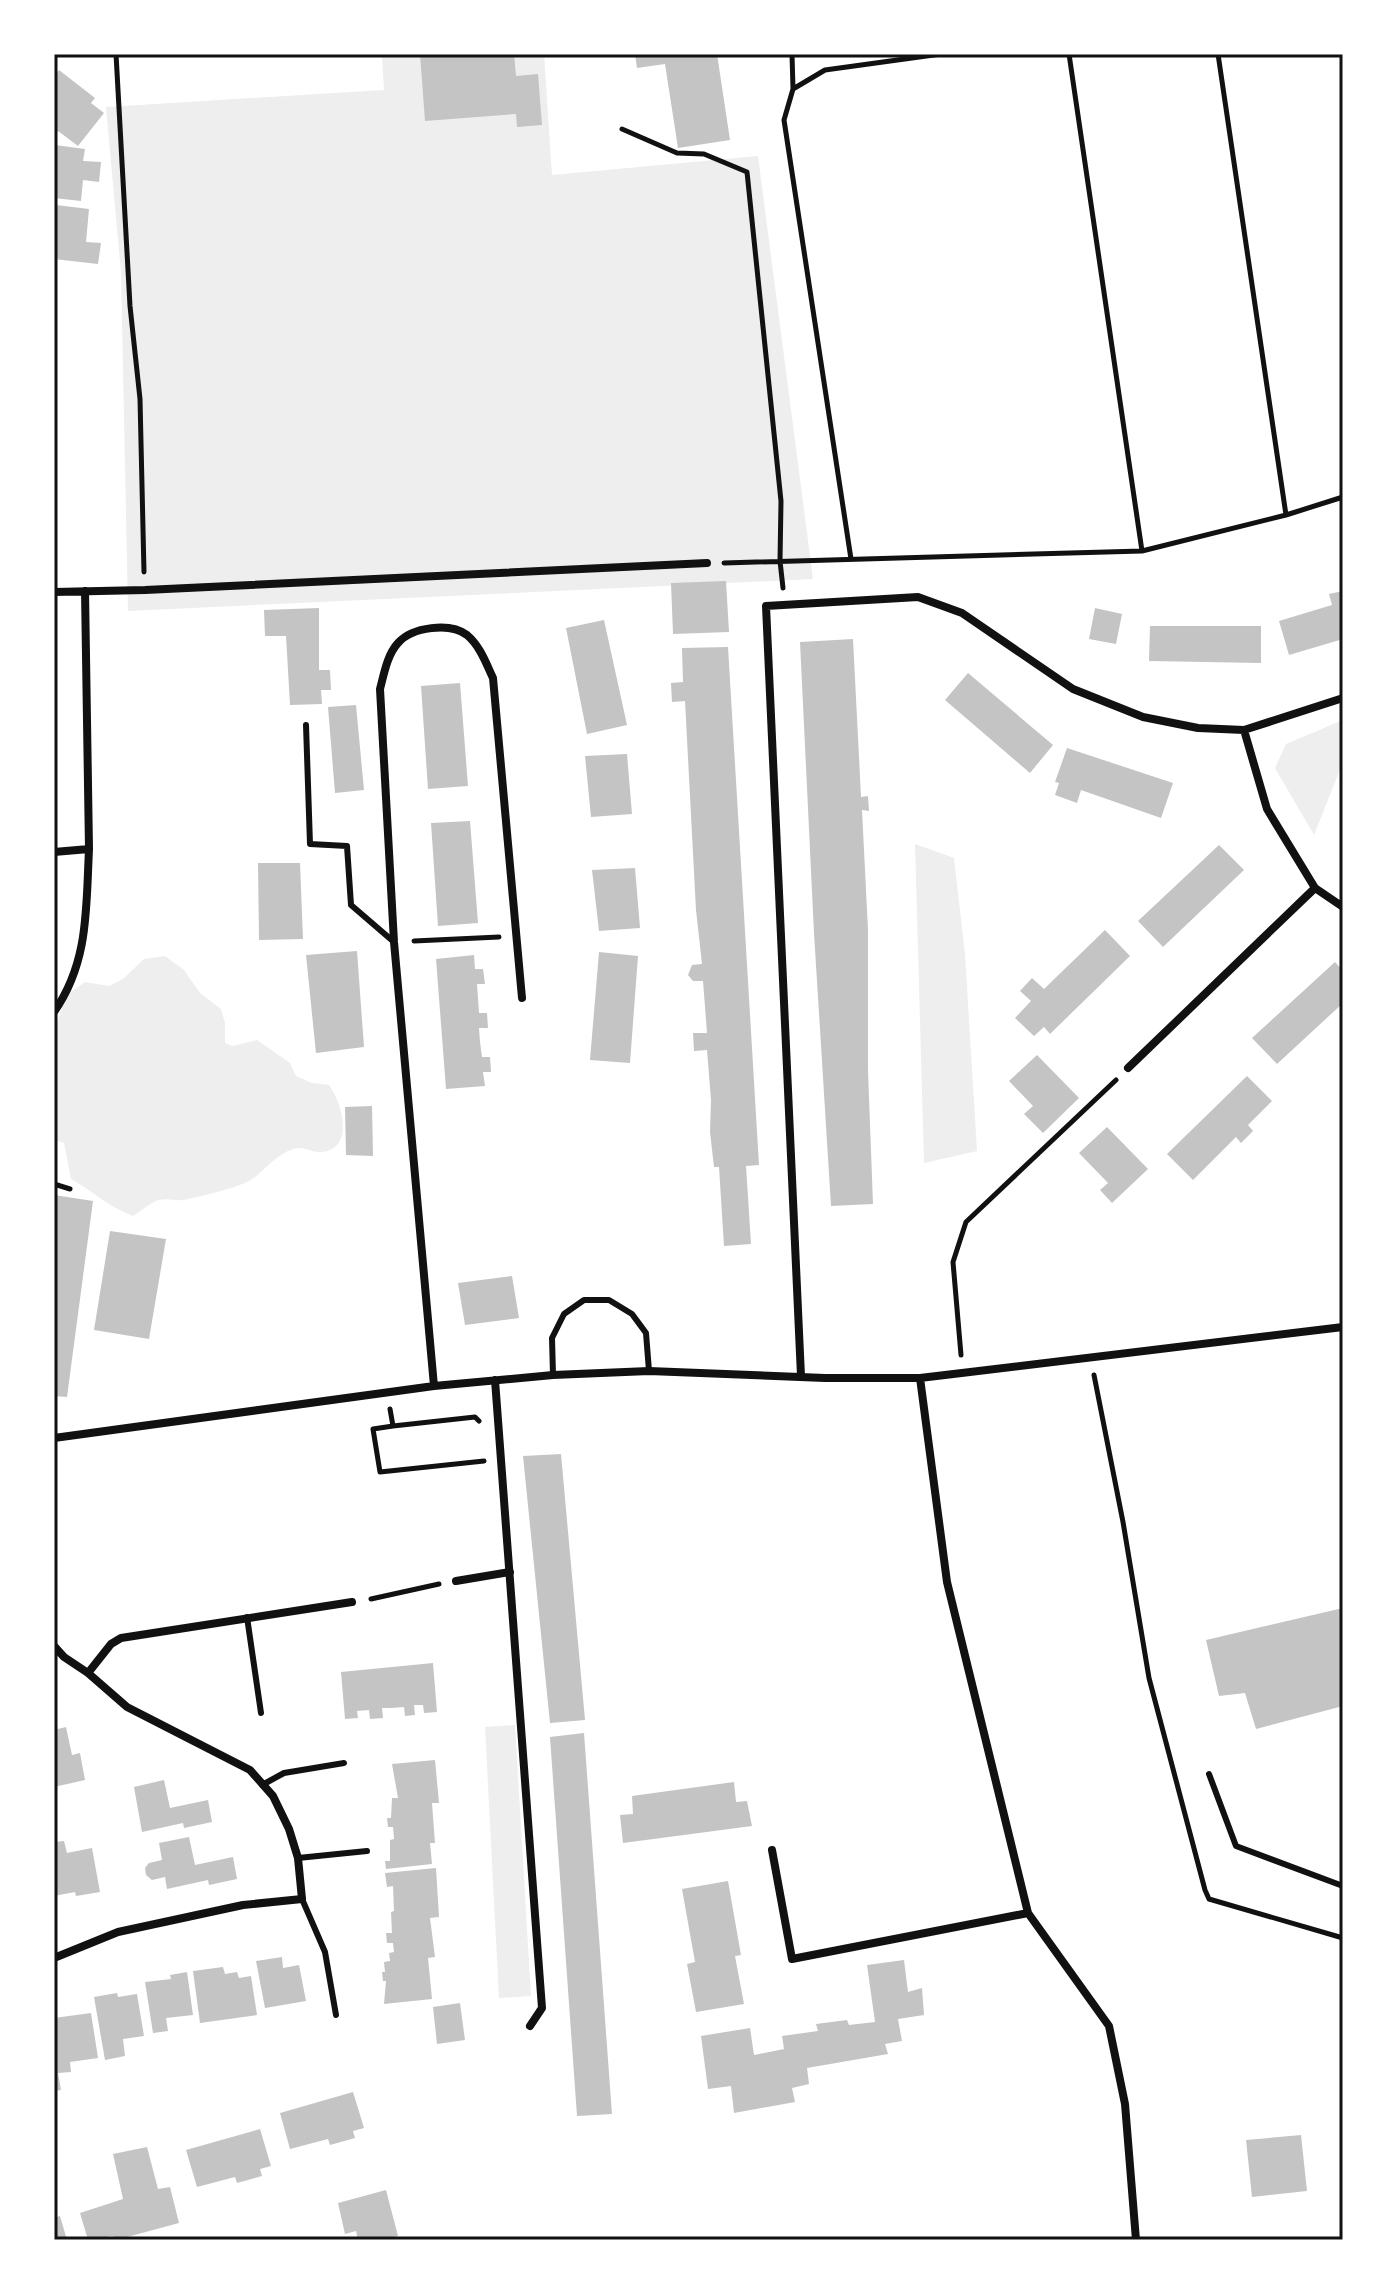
<svg xmlns="http://www.w3.org/2000/svg" width="1397" height="2294" font-family="Merriweather,serif">
	<style>
		.green { fill: #eee }
		.building { fill: #c4c4c4 }
		.lines { fill: none; stroke-linecap: round; stroke-linejoin: round }
		.path { stroke: #111; stroke-width: 5 }
		.service { stroke: #111; stroke-width: 6 }
		.minor { stroke: #111; stroke-width: 8 }
		.neatline { fill: none; stroke: #111; stroke-width: 3 }
	</style>
	<rect width="100%" height="100%" fill="#fff"/>
	<path class="green" d="M 382,54 L 544,54 L 552,175 L 758,156 L 813,579 L 128,611 L 121,273 L 106,107 L 384,90 Z
		M 1343,720 L 1343,762 L 1314,835 L 1275,768 L 1286,744 Z
		M 915,844 L 954,858 L 965,954 L 977,1151 L 924,1163 Z
		M 165,956 L 184,970 L 200,993 L 221,1009 L 225,1023 L 225,1043 L 233,1046 L 257,1040 L 290,1063 L 296,1076 L 312,1083 L 329,1085 C 343,1104 356,1153 317,1152 C 309,1151 303,1146 293,1149 C 275,1155 264,1172 249,1181 C 236,1188 199,1197 184,1200 C 176,1201 167,1198 159,1200 C 151,1202 141,1211 133,1216 C 108,1207 93,1191 71,1179 L 64,1143 L 54,1140 C 54,1099 45,1028 70,993 C 74,989 81,985 85,982 L 109,986 L 123,979 L 144,959 Z
		M 515,1725 L 531,1996 L 499,1998 L 485,1727 Z"/>
	<path class="building" d="M 420,54 L 514,54 L 516,76 L 538,74 L 542,125 L 517,127 L 516,114 L 425,121 Z
		M 635,54 L 717,54 L 730,140 L 678,148 L 665,64 L 637,68 Z
		M 59,70 L 95,98 L 91,103 L 104,113 L 78,146 L 58,131 L 54,136 L 54,77 Z
		M 55,145 L 85,149 L 83,161 L 101,162 L 99,182 L 83,180 L 81,201 L 54,198 Z
		M 56,205 L 89,209 L 86,242 L 101,243 L 98,264 L 54,259 Z
		M 726,581 L 729,632 L 673,634 L 671,583 Z
		M 1343,591 L 1343,639 L 1289,655 L 1279,621 L 1332,605 L 1329,594 Z
		M 319,608 L 319,670 L 330,670 L 331,690 L 321,690 L 322,704 L 290,705 L 286,636 L 265,636 L 264,610 Z
		M 1095,608 L 1122,614 L 1116,644 L 1089,639 Z
		M 604,620 L 627,725 L 587,734 L 566,628 Z
		M 1150,626 L 1261,626 L 1261,663 L 1149,661 Z
		M 853,639 L 861,797 L 868,796 L 869,811 L 862,810 L 868,930 L 868,1071 L 873,1204 L 831,1206 L 814,933 L 800,642 Z
		M 728,647 L 759,1165 L 746,1166 L 751,1244 L 724,1246 L 719,1167 L 714,1167 L 710,1132 L 711,1100 L 707,1050 L 694,1051 L 693,1033 L 707,1033 L 703,981 L 693,981 L 688,975 L 692,965 L 702,964 L 696,910 L 685,701 L 672,702 L 671,683 L 683,682 L 682,648 Z
		M 968,673 L 1053,745 L 1030,773 L 945,700 Z
		M 460,683 L 468,786 L 428,789 L 421,686 Z
		M 356,705 L 364,790 L 335,793 L 328,707 Z
		M 1067,748 L 1173,783 L 1161,818 L 1081,790 L 1077,803 L 1055,795 L 1059,783 L 1055,782 Z
		M 627,754 L 632,814 L 591,817 L 585,756 Z
		M 470,821 L 478,923 L 438,926 L 431,823 Z
		M 1219,845 L 1244,870 L 1163,947 L 1138,921 Z
		M 258,863 L 300,863 L 303,939 L 259,940 Z
		M 635,868 L 640,928 L 599,931 L 592,870 Z
		M 1105,930 L 1130,956 L 1050,1034 L 1044,1027 L 1034,1036 L 1015,1018 L 1031,1001 L 1020,991 L 1032,978 L 1044,989 Z
		M 357,951 L 364,1047 L 316,1053 L 306,955 Z
		M 599,952 L 638,956 L 630,1063 L 590,1060 Z
		M 474,955 L 475,969 L 483,969 L 485,984 L 477,984 L 479,1013 L 487,1013 L 488,1028 L 479,1028 L 480,1042 L 482,1057 L 490,1057 L 491,1072 L 483,1072 L 485,1086 L 446,1089 L 436,959 Z
		M 1335,962 L 1343,971 L 1343,1003 L 1277,1064 L 1252,1038 Z
		M 1037,1055 L 1079,1098 L 1043,1133 L 1024,1114 L 1033,1106 L 1009,1081 Z
		M 1247,1076 L 1272,1101 L 1248,1125 L 1253,1131 L 1241,1143 L 1236,1137 L 1193,1180 L 1167,1154 Z
		M 372,1106 L 373,1156 L 346,1155 L 345,1107 Z
		M 1107,1127 L 1148,1169 L 1112,1203 L 1100,1190 L 1108,1183 L 1079,1153 Z
		M 54,1195 L 93,1201 L 67,1397 L 54,1396 Z
		M 110,1231 L 166,1239 L 149,1339 L 94,1330 Z
		M 512,1276 L 519,1318 L 465,1325 L 458,1283 Z
		M 561,1454 L 585,1720 L 550,1723 L 523,1456 Z
		M 1343,1608 L 1343,1706 L 1256,1729 L 1245,1693 L 1219,1696 L 1206,1640 Z
		M 433,1663 L 437,1712 L 424,1713 L 423,1705 L 414,1705 L 415,1715 L 405,1716 L 404,1707 L 391,1708 L 382,1708 L 383,1718 L 370,1719 L 369,1710 L 357,1711 L 358,1718 L 345,1719 L 341,1672 Z
		M 66,1727 L 72,1755 L 80,1753 L 85,1780 L 54,1787 L 54,1730 Z
		M 584,1733 L 612,2114 L 577,2116 L 550,1737 Z
		M 435,1760 L 439,1803 L 432,1803 L 435,1843 L 430,1843 L 432,1864 L 386,1869 L 385,1861 L 390,1861 L 390,1840 L 394,1839 L 393,1827 L 388,1827 L 387,1818 L 391,1818 L 392,1798 L 398,1798 L 392,1764 Z
		M 164,1780 L 170,1808 L 208,1800 L 212,1822 L 184,1828 L 183,1823 L 142,1832 L 134,1787 Z
		M 734,1782 L 736,1802 L 747,1801 L 752,1826 L 623,1843 L 620,1815 L 633,1814 L 632,1796 Z
		M 189,1837 L 195,1865 L 233,1857 L 237,1879 L 209,1885 L 208,1880 L 167,1889 L 165,1877 L 152,1880 L 146,1875 L 145,1868 L 149,1863 L 162,1860 L 159,1843 Z
		M 64,1841 L 67,1853 L 92,1848 L 100,1892 L 76,1896 L 75,1892 L 54,1896 L 54,1842 Z
		M 436,1868 L 439,1917 L 430,1918 L 435,1957 L 428,1958 L 432,1999 L 384,2004 L 386,1981 L 383,1981 L 382,1972 L 385,1972 L 384,1962 L 390,1961 L 389,1953 L 394,1952 L 393,1943 L 387,1943 L 386,1933 L 392,1933 L 391,1912 L 394,1911 L 393,1886 L 387,1887 L 385,1873 Z
		M 728,1881 L 741,1955 L 735,1956 L 744,2004 L 696,2012 L 687,1964 L 695,1962 L 682,1889 Z
		M 282,1957 L 283,1968 L 299,1965 L 306,2001 L 265,2008 L 256,1961 Z
		M 904,1960 L 908,1992 L 922,1988 L 924,2015 L 898,2019 L 902,2041 L 885,2044 L 888,2054 L 807,2068 L 809,2084 L 792,2088 L 795,2102 L 734,2113 L 731,2086 L 708,2089 L 701,2036 L 750,2028 L 754,2055 L 784,2049 L 782,2036 L 818,2031 L 816,2024 L 847,2020 L 849,2025 L 875,2022 L 867,1965 Z
		M 223,1967 L 225,1974 L 237,1972 L 239,1978 L 251,1976 L 257,2015 L 200,2023 L 193,1971 Z
		M 187,1972 L 193,2015 L 166,2018 L 168,2031 L 153,2033 L 145,1982 L 171,1979 L 170,1975 Z
		M 117,1993 L 118,1997 L 137,1994 L 144,2036 L 123,2039 L 125,2056 L 105,2060 L 94,1997 Z
		M 460,2003 L 465,2040 L 437,2044 L 433,2007 Z
		M 91,2013 L 98,2058 L 70,2062 L 71,2072 L 58,2073 L 61,2090 L 54,2091 L 54,2018 Z
		M 353,2092 L 364,2128 L 353,2131 L 355,2138 L 330,2145 L 328,2139 L 290,2149 L 280,2113 Z
		M 260,2129 L 271,2166 L 260,2169 L 262,2176 L 237,2183 L 235,2177 L 197,2187 L 186,2150 Z
		M 1301,2135 L 1307,2191 L 1252,2197 L 1246,2140 Z
		M 147,2147 L 158,2189 L 170,2187 L 179,2223 L 116,2240 L 113,2236 L 88,2240 L 80,2213 L 123,2199 L 113,2154 Z
		M 386,2190 L 398,2236 L 394,2237 L 395,2240 L 358,2240 L 356,2231 L 345,2234 L 338,2203 Z
		M 60,2216 L 67,2240 L 54,2240 L 54,2218 Z"/>
	<g class="lines">
		<path class="path" d="M 116,54 L 130,306 L 140,399 L 144,572
			M 792,54 L 793,89
			M 1069,54 L 1142,551
			M 1218,54 L 1286,515
			M 622,129 L 677,153 L 704,154 L 747,172 L 781,501 L 780,561 L 783,588
			M 851,559 L 784,120 L 793,89 L 825,70 L 941,54
			M 724,563 L 1142,551 L 1286,515 L 1343,497
			M 414,941 L 499,937
			M 54,1184 L 70,1189
			M 961,1355 L 953,1262 L 966,1222 L 1116,1080
			M 1094,1375 L 1123,1522 L 1149,1678 L 1205,1890 L 1209,1899 L 1343,1938
			M 390,1409 L 393,1426 L 373,1429 L 380,1472 L 484,1461
			M 393,1426 L 475,1417 L 479,1421
			M 371,1599 L 439,1584"/>
		<path class="service" d="M 306,725 L 310,844 L 347,846 L 351,905 L 394,942
			M 553,1375 L 552,1338 L 564,1314 L 584,1300 L 609,1300 L 632,1314 L 646,1333 L 649,1371
			M 247,1617 L 261,1713
			M 1209,1774 L 1236,1846 L 1343,1886
			M 262,1785 L 284,1773 L 344,1763
			M 298,1858 L 367,1851
			M 302,1899 L 325,1952 L 336,2015"/>
		<path class="minor" d="M 54,592 L 145,590 L 707,563
			M 1244,730 L 1267,809 L 1315,888 L 1343,907
			M 54,852 L 89,849 L 85,591
			M 54,1012 C 89,962 86,908 89,849
			M 1128,1068 L 1315,888
			M 801,1376 L 766,606 L 918,597 L 962,613 L 1073,689 L 1143,717 L 1198,728 L 1244,730 L 1343,698
			M 920,1378 L 947,1582 L 1028,1913 L 1109,2026 L 1125,2104 L 1136,2240
			M 495,1380 L 542,2008 L 530,2026
			M 434,1386 L 394,942 L 380,689 C 384,674 387,655 398,643 C 412,627 450,622 467,635 C 480,646 486,663 493,678 L 522,998
			M 54,1438 L 434,1386 L 553,1375 L 649,1371 L 825,1378 L 920,1378 L 1343,1327
			M 456,1581 L 510,1572
			M 54,1646 L 64,1657 L 88,1673 L 127,1707 L 250,1770 L 273,1796 L 289,1829 L 298,1858 L 302,1899 L 243,1905 L 118,1932 L 54,1958
			M 88,1673 L 111,1644 L 121,1638 L 352,1602
			M 772,1850 L 792,1959 L 1028,1913"/>
	</g>
	<rect width="1397" height="2294" fill="none" stroke="#ffffff" stroke-width="112"/>
	<rect x="56" y="56" width="1285" height="2182" class="neatline"/>
</svg>
